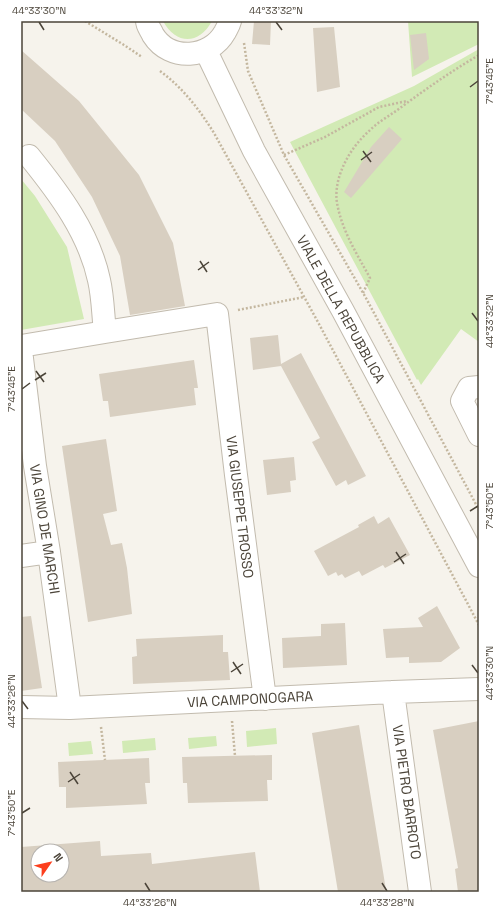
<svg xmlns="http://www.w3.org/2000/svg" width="500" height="913" font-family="'Space Grotesk',sans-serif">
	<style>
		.green { fill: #d2eab5 }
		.building { fill: #d8cfc1; fill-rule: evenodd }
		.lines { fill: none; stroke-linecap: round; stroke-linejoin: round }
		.minor-casing { stroke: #c2bbae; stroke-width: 24 }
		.path { stroke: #c4b79f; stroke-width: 2.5; stroke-dasharray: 2 2; stroke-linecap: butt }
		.minor { stroke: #fff; stroke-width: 22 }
		.ticks { fill: none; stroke: #4b4439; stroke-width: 1.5 }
		.labels { text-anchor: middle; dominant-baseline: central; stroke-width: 3.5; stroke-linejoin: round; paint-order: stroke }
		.street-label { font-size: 14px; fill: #4b4439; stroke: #fff }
		.neatline { fill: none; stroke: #4b4439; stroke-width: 1.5 }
		.ticks-label { font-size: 10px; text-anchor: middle; fill: #4b4439 }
	</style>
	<rect width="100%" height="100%" fill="#f6f3ec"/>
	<path class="green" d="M 163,21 L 212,21 C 199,45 176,45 163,21 Z
		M 408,21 L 479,21 L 479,44 L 412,77 Z
		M 479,49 L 479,342 L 461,329 L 421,385 L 418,379 L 417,380 L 290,142 L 414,86 Z
		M 21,179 L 35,196 L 67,247 L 84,319 L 21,330 Z
		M 276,728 L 277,744 L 247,747 L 246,731 Z
		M 216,736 L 217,746 L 189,749 L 188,738 Z
		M 155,738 L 156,750 L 123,753 L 122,741 Z
		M 91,741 L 93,754 L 69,756 L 68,743 Z"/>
	<path class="building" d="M 254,21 L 271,21 L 270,45 L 252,44 Z
		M 334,27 L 340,87 L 317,92 L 313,28 Z
		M 426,33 L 429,59 L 414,70 L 410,35 Z
		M 21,50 L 79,101 L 139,175 L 173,243 L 185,306 L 130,315 L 120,256 L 92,197 L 55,141 L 21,109 Z
		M 389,127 L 402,139 L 351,198 L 344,192 L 371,147 Z
		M 278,335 L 281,364 L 301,353 L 366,476 L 348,485 L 346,480 L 336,486 L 312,442 L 320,438 L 281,366 L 253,370 L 250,338 Z
		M 194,360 L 198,388 L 194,388 L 196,405 L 110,417 L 108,401 L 103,401 L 99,374 Z
		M 106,439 L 117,511 L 103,514 L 111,545 L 122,543 L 127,568 L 132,614 L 88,622 L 62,446 Z
		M 294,457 L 296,480 L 290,481 L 291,492 L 267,495 L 263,460 Z
		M 374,516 L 378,524 L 389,517 L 410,555 L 385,568 L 383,565 L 362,576 L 359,571 L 345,578 L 342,574 L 338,576 L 336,572 L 328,576 L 314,551 L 359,527 L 358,525 Z
		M 437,606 L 460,648 L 441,662 L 409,663 L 409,657 L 386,658 L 383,629 L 423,627 L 418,618 Z
		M 31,616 L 42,688 L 21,691 L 21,617 Z
		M 345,623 L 347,665 L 283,668 L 282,638 L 321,636 L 321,624 Z
		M 223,635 L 223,652 L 228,652 L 230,680 L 133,684 L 132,657 L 137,656 L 136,639 Z
		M 479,721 L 479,892 L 458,892 L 455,869 L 458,868 L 433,730 Z
		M 359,725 L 386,890 L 372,892 L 338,892 L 312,733 Z
		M 272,755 L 272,780 L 267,780 L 268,801 L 188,803 L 187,783 L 183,783 L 182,757 Z
		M 149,758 L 150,783 L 145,783 L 147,804 L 66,808 L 66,787 L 59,787 L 58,762 Z
		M 100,841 L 101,856 L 151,853 L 152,864 L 255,852 L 260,892 L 21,892 L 21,847 ZM 38,851 L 62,851 L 62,875 L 38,875 Z"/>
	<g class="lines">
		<defs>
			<path id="minor" d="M 147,21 C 147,26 151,30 153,35 C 170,62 210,59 225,32 C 227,28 229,25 230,21
				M 206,51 L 254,151 L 343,311 L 479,566
				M 105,332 L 217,314 L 236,475 L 265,699
				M 21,346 L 105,332 C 103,315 103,297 99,280 C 89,233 59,193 29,156
				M 21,350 L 35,466 L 49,552 L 70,708
				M 479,387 L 469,388 L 462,401 L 479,435
				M 21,556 L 49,552
				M 393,692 L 420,892
				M 21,707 L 70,708 L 393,692 L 479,689"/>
		</defs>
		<use href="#minor" class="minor-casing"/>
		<path class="path" d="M 85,21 L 124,45 L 142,57
			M 244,43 L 248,71 L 284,155 L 366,298 L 479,510
			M 160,71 C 183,88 199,109 214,133 L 319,324 L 479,625
			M 284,155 L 325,137 L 379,107 L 407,101
			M 363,293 L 370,278 C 357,254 342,231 337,203 C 333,177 350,148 369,131 C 377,123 387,117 396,111 C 423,91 450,72 479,55
			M 238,310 L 304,297
			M 232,721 L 235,756
			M 101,727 L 105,760"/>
		<use href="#minor" class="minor"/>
	</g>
	<path class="ticks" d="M 39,22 L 44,30M 276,22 L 282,30M 470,87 L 478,81M 363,151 L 371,162M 361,160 L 372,152M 200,261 L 207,272M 198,270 L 209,262M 472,313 L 478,321M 36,371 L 44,382M 35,380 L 46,373M 22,389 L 30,383M 470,511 L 478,506M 396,552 L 404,564M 394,562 L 406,554M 233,662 L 241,674M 472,665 L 478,673M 231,672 L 243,664M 22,701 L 28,709M 70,772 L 78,784M 68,782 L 80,774M 22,813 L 30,808M 145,883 L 150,891M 382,883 L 387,891"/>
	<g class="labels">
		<g class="street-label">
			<text transform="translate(341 309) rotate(61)">VIALE DELLA REPUBBLICA</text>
			<text transform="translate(240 507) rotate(83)">VIA GIUSEPPE TROSSO</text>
			<text transform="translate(45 529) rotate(81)">VIA GINO DE MARCHI</text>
			<text transform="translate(250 699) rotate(-3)">VIA CAMPONOGARA</text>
			<text transform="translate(407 792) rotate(82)">VIA PIETRO BARROTO</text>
		</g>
	</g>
	<rect width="500" height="913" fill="none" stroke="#ffffff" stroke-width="44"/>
	<g transform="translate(50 863) rotate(56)"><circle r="19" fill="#ffffff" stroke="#b7b4b0"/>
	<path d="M0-3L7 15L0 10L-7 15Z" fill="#fc3f1d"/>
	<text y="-6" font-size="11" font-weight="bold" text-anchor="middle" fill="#4b4439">N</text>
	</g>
	<rect x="22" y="22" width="456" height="869" class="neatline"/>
	<g class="ticks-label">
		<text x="39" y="14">44°33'30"N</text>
		<text x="276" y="14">44°33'32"N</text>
		<text transform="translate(489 81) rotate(-90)" y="4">7°43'45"E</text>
		<text transform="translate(489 321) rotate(-90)" y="4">44°33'32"N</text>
		<text transform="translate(11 389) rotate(-90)" y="4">7°43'45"E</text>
		<text transform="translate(489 506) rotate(-90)" y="4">7°43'50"E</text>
		<text transform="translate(489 673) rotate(-90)" y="4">44°33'30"N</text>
		<text transform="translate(11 701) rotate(-90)" y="4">44°33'26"N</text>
		<text transform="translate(11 813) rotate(-90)" y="4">7°43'50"E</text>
		<text x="150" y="906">44°33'26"N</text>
		<text x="387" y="906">44°33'28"N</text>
	</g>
</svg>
